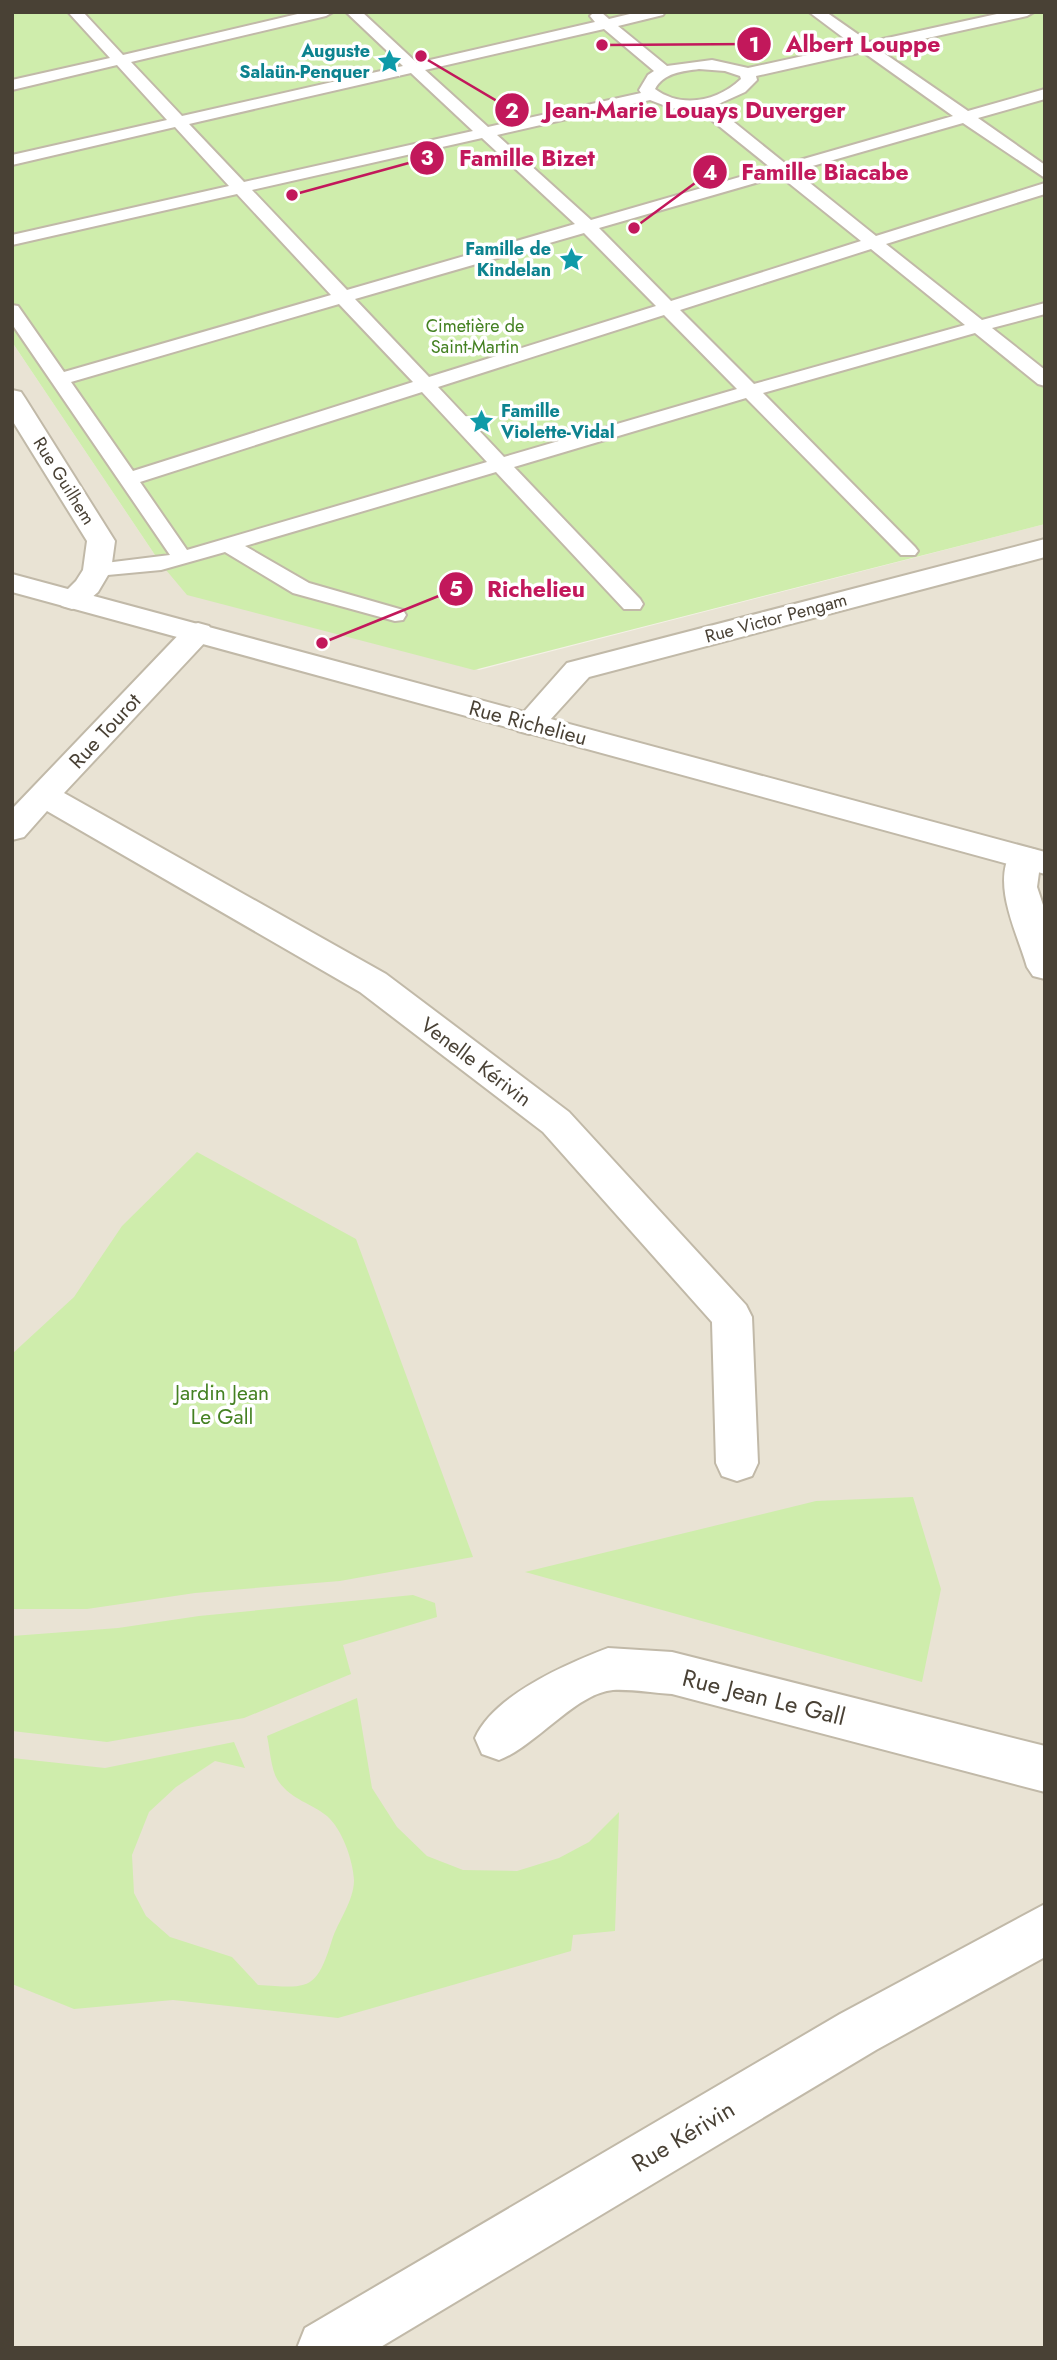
<svg xmlns="http://www.w3.org/2000/svg" width="1057" height="2360" font-family="Jost,sans-serif">
	<style>
		.residential { fill: #e9e3d4 }
		.green { fill: #cfedac }
		.lines { fill: none; stroke-linecap: round; stroke-linejoin: round }
		.service-casing { stroke: #c1b9a8; stroke-width: 4 }
		.minor-casing { stroke: #c1b9a8; stroke-width: 4 }
		.tertiary-casing { stroke: #c1b9a8; stroke-width: 4 }
		.service { fill: #fff; fill-rule: evenodd }
		.minor { fill: #fff; fill-rule: evenodd }
		.tertiary { fill: #fff; fill-rule: evenodd }
		.labels { text-anchor: middle; dominant-baseline: central; stroke-width: 7; stroke-linejoin: round; paint-order: stroke }
		.far-culture-label { font-size: 18px; font-weight: bold; fill: #0d838f; stroke: #fff; text-anchor: end }
		.far-park-label { font-size: 18px; fill: #448122; stroke: #fff }
		.far-street-label { font-size: 18px; fill: #494135; stroke: #fff }
		.street-label { font-size: 21px; fill: #494135; stroke: #fff }
		.park-label { font-size: 21px; fill: #448122; stroke: #fff }
		.near-street-label { font-size: 24px; fill: #494135; stroke: #fff }
		.leader { fill: none; stroke: #c2185b; stroke-width: 2.5 }
		.callout-dot { fill: #c2185b; stroke: #fff; stroke-width: 2.5 }
		.mark-label { font-size: 21px; text-anchor: middle; font-weight: bold; fill: #fff }
		.callout-label { font-size: 23px; text-anchor: middle; font-weight: bold; fill: #c2185b; stroke: #fff; stroke-width: 7; stroke-linejoin: round; paint-order: stroke }
	</style>
	<rect width="100%" height="100%" fill="#f5f1e7"/>
	<path class="residential" d="M 12,342 L 161,564 L 479,670 L 1045,524 L 1045,2348 L 12,2348 Z"/>
	<path class="green" d="M 12,12 L 1045,12 L 1045,524 L 474,670 L 187,595 L 161,564 L 12,342 Z
		M 197,1152 L 356,1239 L 473,1557 L 340,1581 L 195,1593 L 87,1609 L 12,1609 L 12,1354 L 74,1297 L 122,1226 Z
		M 913,1497 L 941,1589 L 922,1682 L 525,1572 L 816,1501 Z
		M 413,1595 L 435,1603 L 437,1617 L 343,1645 L 351,1674 L 244,1718 L 107,1742 L 12,1731 L 12,1636 L 118,1628 L 199,1616 Z
		M 357,1698 L 372,1788 L 397,1827 L 427,1856 L 463,1870 L 517,1871 L 559,1858 L 589,1842 L 619,1812 L 615,1931 L 573,1935 L 571,1951 L 338,2018 L 173,2000 L 74,2009 L 12,1984 L 12,1758 L 105,1768 L 234,1742 L 245,1768 L 215,1761 L 176,1787 L 149,1812 L 132,1855 L 134,1893 L 146,1916 L 170,1937 L 232,1957 L 258,1985 C 308,1988 316,1992 332,1940 C 338,1921 354,1901 354,1880 C 353,1860 342,1829 327,1816 C 311,1803 292,1800 279,1782 C 271,1772 270,1749 267,1736 Z"/>
	<g class="lines">
		<defs>
			<path id="service" d="M 68,12 L 83,12 L 123,55 L 306,12 L 333,12 L 326,16 L 131,62 L 182,116 L 403,66 L 346,12 L 362,12 L 417,63 L 595,22 L 590,16 L 594,12 L 602,13 L 609,19 L 638,12 L 665,12 L 663,15 L 618,26 L 667,66 L 712,60 L 748,68 L 853,45 L 809,12 L 826,12 L 869,42 L 1006,12 L 1034,12 L 1027,16 L 878,49 L 968,111 L 1045,89 L 1045,99 L 978,118 L 1045,165 L 1045,178 L 963,123 L 795,171 L 876,236 L 1045,183 L 1045,194 L 886,244 L 982,320 L 1045,303 L 1045,314 L 992,328 L 1045,370 L 1045,386 L 1038,384 L 975,333 L 763,393 L 915,547 L 918,551 L 915,555 L 901,555 L 746,398 L 514,467 L 640,599 L 643,604 L 640,609 L 624,609 L 496,472 L 245,546 L 309,583 L 403,610 L 406,615 L 403,620 L 395,621 L 293,593 L 225,552 L 161,570 L 97,576 L 90,574 L 86,570 L 90,566 L 97,564 L 170,555 L 12,324 L 12,305 L 18,306 L 64,372 L 331,295 L 237,194 L 12,245 L 12,235 L 229,186 L 175,127 L 12,165 L 12,155 L 167,120 L 117,65 L 12,90 L 12,80 L 110,58 ZM 604,29 L 654,71 L 648,75 L 639,90 L 641,93 L 488,127 L 425,70 ZM 863,52 L 953,116 L 786,164 L 714,106 L 745,92 L 757,80 L 756,76 ZM 699,69 L 725,71 L 740,76 L 741,79 C 718,101 682,109 655,89 C 663,73 683,71 699,69 ZM 411,73 L 473,131 L 244,182 L 189,124 ZM 650,100 L 671,108 L 699,110 L 771,168 L 591,220 L 497,135 ZM 482,138 L 575,224 L 347,290 L 252,190 ZM 780,176 L 861,241 L 671,301 L 599,228 ZM 584,233 L 656,306 L 429,377 L 355,299 ZM 871,249 L 965,325 L 754,384 L 680,310 ZM 339,304 L 413,382 L 133,471 L 71,382 ZM 664,315 L 737,389 L 504,457 L 438,387 ZM 422,392 L 487,462 L 187,550 L 140,482 Z"/>
			<path id="minor" d="M 12,390 L 21,392 L 25,398 L 115,541 L 111,570 L 98,592 L 82,606 L 72,609 L 62,606 L 57,600 L 76,581 L 83,570 L 87,541 L 12,420 Z
				M 1045,539 L 1045,557 L 589,677 L 540,731 L 529,734 L 518,731 L 513,724 L 567,663 Z
				M 198,623 L 209,626 L 213,632 L 209,638 L 64,793 L 386,974 L 569,1112 L 746,1305 L 752,1317 L 758,1463 L 752,1476 L 737,1481 L 722,1476 L 716,1463 L 712,1322 L 543,1132 L 360,992 L 47,811 L 24,837 L 12,840 L 12,809 L 187,626 Z
				M 1024,847 L 1036,850 L 1041,858 L 1037,887 L 1045,911 L 1045,979 L 1033,976 L 1027,967 C 1017,932 991,884 1012,850 Z
				M 608,1648 L 672,1652 L 1045,1746 L 1045,1792 L 672,1694 C 653,1693 632,1689 613,1690 C 576,1693 536,1746 499,1760 L 482,1754 L 475,1738 C 494,1695 566,1664 608,1648 Z
				M 1045,1904 L 1045,1957 L 876,2050 L 379,2348 L 297,2348 L 305,2328 L 840,2014 Z"/>
			<path id="tertiary" d="M 12,574 L 1045,852 L 1045,874 L 12,592 Z"/>
		</defs>
		<use href="#service" class="service-casing"/>
		<use href="#minor" class="minor-casing"/>
		<use href="#tertiary" class="tertiary-casing"/>
		<use href="#service" class="service"/>
		<use href="#minor" class="minor"/>
		<use href="#tertiary" class="tertiary"/>
	</g>
	<defs>
		<symbol id="sight-bare" viewBox="-9 -9 18 18"><path d="M0-6L1.8-2.2L6-1.7L2.9 1.2L3.7 5.4L0 3.3L-3.7 5.4L-2.9 1.2L-6-1.7L-1.8-2.2Z" fill="#0f9aa8" stroke="#fff" stroke-width="2.5" paint-order="stroke"/></symbol>
	</defs>
	<g fill-rule="evenodd">
		<use href="#sight-bare" x="372" y="44" width="35" height="35"/>
		<use href="#sight-bare" x="554" y="242" width="35" height="35"/>
		<use href="#sight-bare" x="464" y="404" width="35" height="35"/>
	</g>
	<g class="labels">
		<g class="far-culture-label">
			<text x="370" y="51">Auguste<tspan x="370" dy="21">Salaün-Penquer</tspan></text>
			<text x="551" y="249">Famille de<tspan x="551" dy="21">Kindelan</tspan></text>
			<text x="501" y="411" text-anchor="start">Famille<tspan x="501" dy="21">Violette-Vidal</tspan></text>
		</g>
		<g class="far-park-label">
			<text x="475" y="326">Cimetière de<tspan x="475" dy="21">Saint-Martin</tspan></text>
		</g>
		<g class="far-street-label">
			<text transform="translate(64 481) rotate(58)">Rue Guilhem</text>
			<text transform="translate(776 618) rotate(-15)">Rue Victor Pengam</text>
		</g>
		<g class="street-label">
			<text transform="translate(528 723) rotate(15)">Rue Richelieu</text>
			<text transform="translate(105 731) rotate(-47)">Rue Tourot</text>
			<text transform="translate(476 1062) rotate(37)">Venelle Kérivin</text>
		</g>
		<g class="park-label">
			<text x="222" y="1393">Jardin Jean<tspan x="222" dy="24">Le Gall</tspan></text>
		</g>
		<g class="near-street-label">
			<text transform="translate(764 1697) rotate(14)">Rue Jean Le Gall</text>
			<text transform="translate(683 2136) rotate(-31)">Rue Kérivin</text>
		</g>
	</g>
	<path class="leader" d="M602 45L754 44M421 56L512 110M292 195L427 158M634 228L710 172M322 643L456 589"/>
	<g class="callout-dot">
		<circle cx="602" cy="45" r="7"/>
		<circle cx="421" cy="56" r="7"/>
		<circle cx="292" cy="195" r="7"/>
		<circle cx="634" cy="228" r="7"/>
		<circle cx="322" cy="643" r="7"/>
		<circle cx="754" cy="44" r="18"/>
		<circle cx="512" cy="110" r="18"/>
		<circle cx="427" cy="158" r="18"/>
		<circle cx="710" cy="172" r="18"/>
		<circle cx="456" cy="589" r="18"/>
	</g>
	<g class="mark-label">
		<text x="754" y="52">1</text>
		<text x="512" y="118">2</text>
		<text x="427" y="165">3</text>
		<text x="710" y="180">4</text>
		<text x="456" y="596">5</text>
	</g>
	<g class="callout-label">
		<text x="863" y="52">Albert Louppe</text>
		<text x="695" y="118">Jean-Marie Louays Duverger</text>
		<text x="527" y="166">Famille Bizet</text>
		<text x="825" y="180">Famille Biacabe</text>
		<text x="536" y="597">Richelieu</text>
	</g>
	<rect width="1057" height="2360" fill="none" stroke="#494135" stroke-width="28"/>
</svg>
